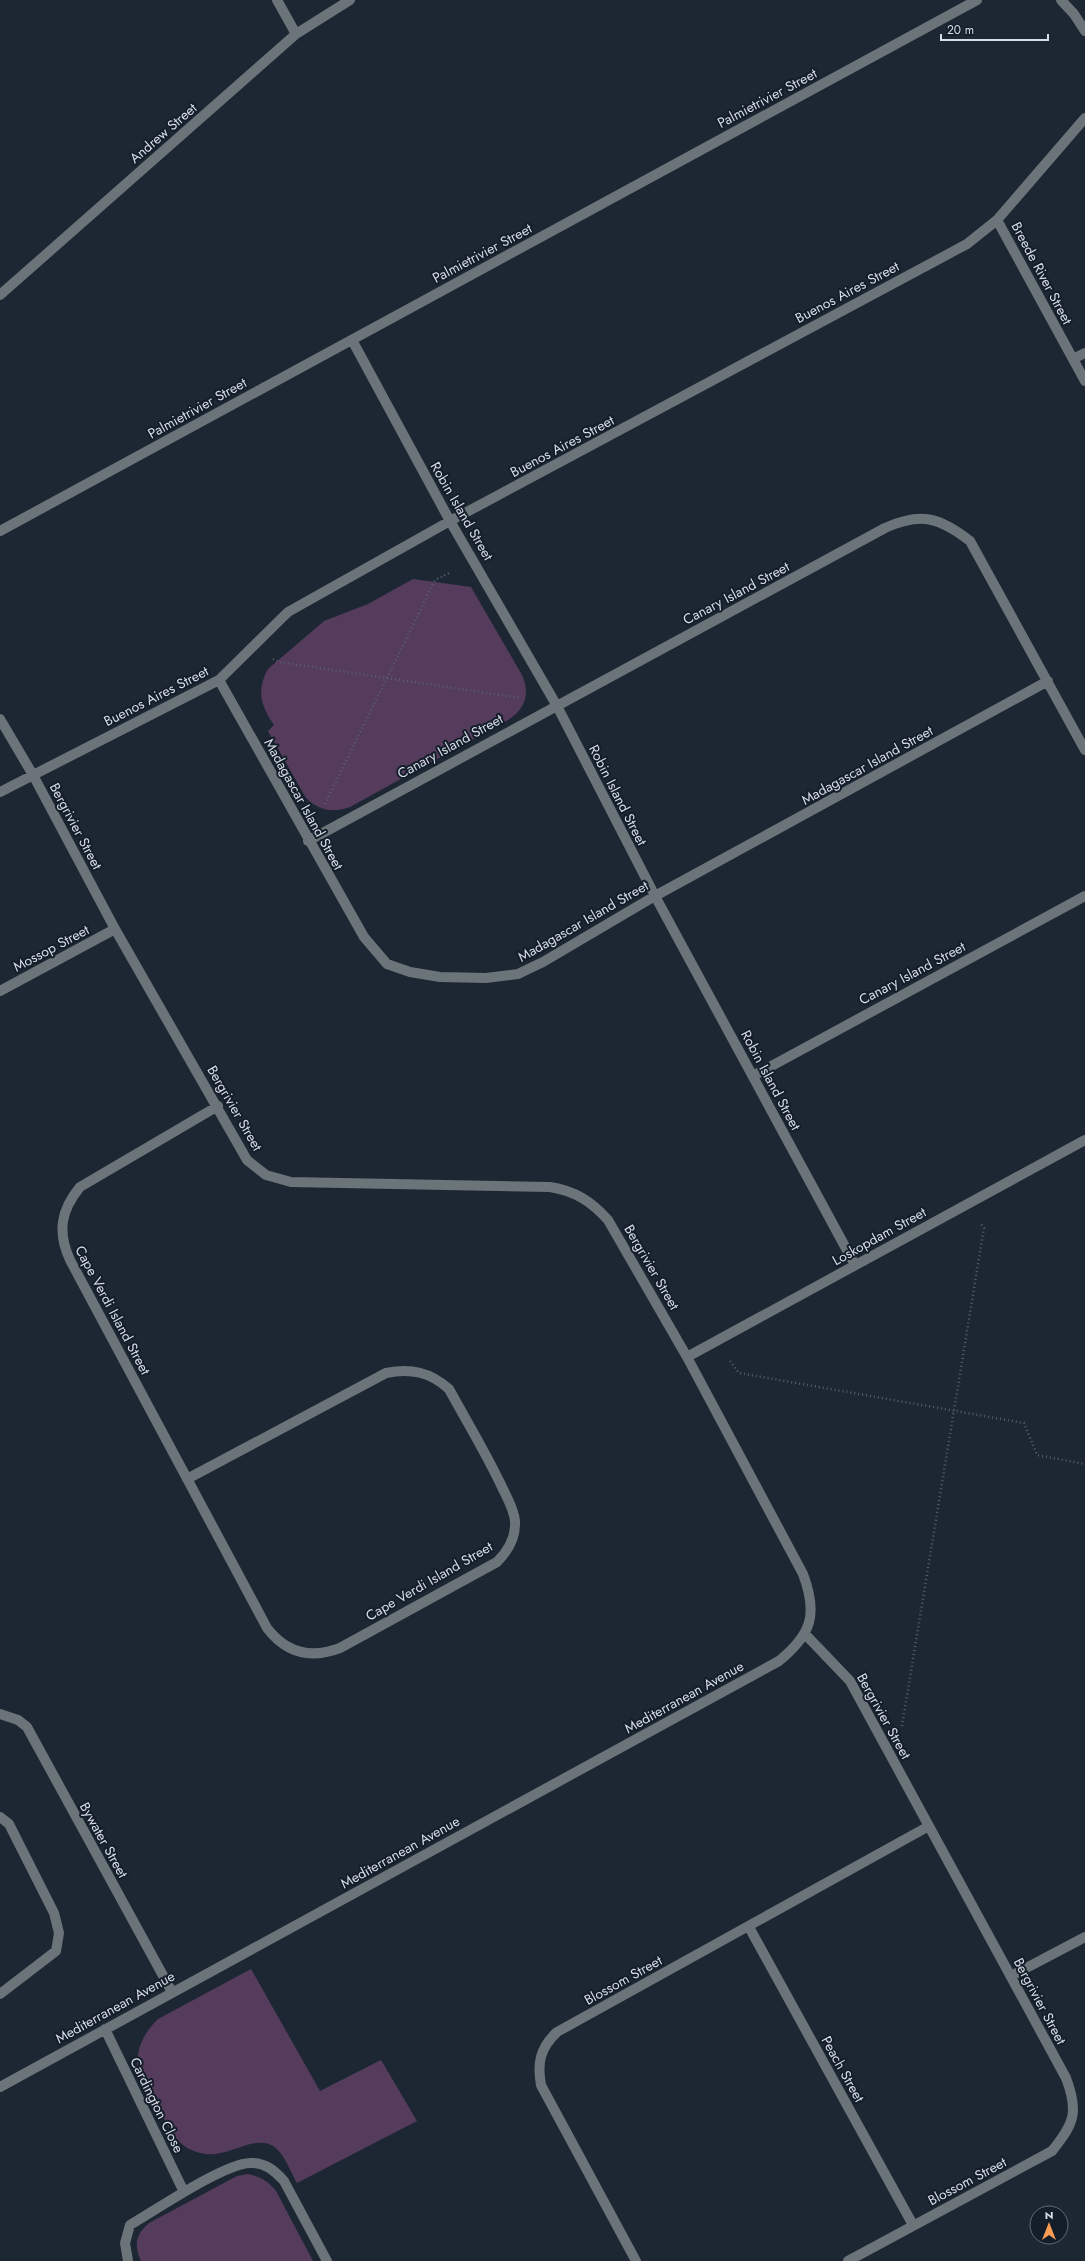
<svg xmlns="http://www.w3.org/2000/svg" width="1085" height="2261" font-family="Jost,sans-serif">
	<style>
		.green { fill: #553c5c }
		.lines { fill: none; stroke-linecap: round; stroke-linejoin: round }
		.path { stroke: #565f6b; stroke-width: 2.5; stroke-dasharray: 1 3; stroke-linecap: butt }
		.minor { stroke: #6b7478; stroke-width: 10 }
		.labels { text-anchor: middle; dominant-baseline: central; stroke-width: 4; stroke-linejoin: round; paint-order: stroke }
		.street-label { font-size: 14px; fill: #d7dde6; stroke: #141e2a }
	</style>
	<rect width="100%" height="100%" fill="#1d2734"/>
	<path class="green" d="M 413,579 L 471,587 L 522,675 C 530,693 526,709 508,720 L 350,807 C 332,813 320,811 306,798 L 268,731 L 274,725 C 261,706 256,691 268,669 L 324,621 L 368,604 Z
		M 251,1969 L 320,2091 L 381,2060 L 417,2121 L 297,2183 C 290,2171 283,2149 269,2144 C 248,2137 225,2160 200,2153 C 192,2151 182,2146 177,2139 C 171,2133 140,2077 138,2070 C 137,2066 137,2059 138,2055 C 140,2040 148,2029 158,2019 Z
		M 248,2174 C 261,2177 268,2181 276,2191 L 313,2261 L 141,2261 C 134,2245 135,2235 149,2223 L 237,2176 Z"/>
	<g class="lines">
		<path class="path" d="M 273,659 L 279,662 L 521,698
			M 325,804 L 435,580 L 451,572
			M 730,1361 L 739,1373 L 1024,1423 L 1037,1455 L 1085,1464
			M 902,1726 L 984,1228 L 981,1224"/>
		<path class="minor" d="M 277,0 L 296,34
			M 1061,0 L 1074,14 L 1085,31
			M 997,220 L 1085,381
			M 0,295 L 296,34 L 350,0
			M 352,340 L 450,521 L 557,706 L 655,896 L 855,1265
			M 1073,359 L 1085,353
			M 0,531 L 977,0
			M 219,680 L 364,937 L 387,964 L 410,972 L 440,977 L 486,978 L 518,974 L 543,962 L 655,896 L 1048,681
			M 0,719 L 33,775 L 115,929 L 247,1160 L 266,1175 L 291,1182 L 550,1187 C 575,1191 591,1201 608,1220 L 687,1357 L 803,1574 C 818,1614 812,1634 779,1661 L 0,2087
			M 0,792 L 219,680 L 288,612 L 450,521 L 967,244 L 997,220 L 1085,118
			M 308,841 L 885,528 C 921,512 939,517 970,541 L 1085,750
			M 0,991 L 115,929
			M 753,1076 L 1085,896
			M 687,1357 L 1085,1140
			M 187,1479 L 386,1373 C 411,1368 430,1372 449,1389 C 467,1422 486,1453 502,1487 C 507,1498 514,1509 515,1521 C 516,1538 508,1551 497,1562 L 340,1648 C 311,1659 286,1653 267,1628 L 70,1260 C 57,1232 61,1210 80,1187 L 218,1106
			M 805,1634 L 850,1681 L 1066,2078 C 1079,2112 1074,2124 1052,2151 L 848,2261
			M 0,1714 L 18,1720 L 27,1727 L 172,1992
			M 0,1817 L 9,1824 L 54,1913 L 59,1933 L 56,1951 L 0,1994
			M 749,1927 L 913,2225
			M 1011,1976 L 1085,1937
			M 105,2029 L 184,2192
			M 128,2261 L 125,2243 L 130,2225 C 156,2210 223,2164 250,2163 C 265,2162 275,2171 284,2181 L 327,2261
			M 636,2261 L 541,2085 C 537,2063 540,2048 557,2032 L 929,1826"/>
	</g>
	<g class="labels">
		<g class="street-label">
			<text transform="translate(767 98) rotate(-28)">Palmietrivier Street</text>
			<text transform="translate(163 133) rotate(-41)">Andrew Street</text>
			<text transform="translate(482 253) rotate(-28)">Palmietrivier Street</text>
			<text transform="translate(1042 273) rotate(62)">Breede River Street</text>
			<text transform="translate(847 292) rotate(-28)">Buenos Aires Street</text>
			<text transform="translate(197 408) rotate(-29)">Palmietrivier Street</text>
			<text transform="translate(562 446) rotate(-28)">Buenos Aires Street</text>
			<text transform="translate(462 511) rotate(60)">Robin Island Street</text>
			<text transform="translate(736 593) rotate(-28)">Canary Island Street</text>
			<text transform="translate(156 696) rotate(-27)">Buenos Aires Street</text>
			<text transform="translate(450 746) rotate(-29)">Canary Island Street</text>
			<text transform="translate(867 765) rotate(-29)">Madagascar Island Street</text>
			<text transform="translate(618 795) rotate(63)">Robin Island Street</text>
			<text transform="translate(304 804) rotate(61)">Madagascar Island Street</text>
			<text transform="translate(76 826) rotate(62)">Bergrivier Street</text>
			<text transform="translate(583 921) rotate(-30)">Madagascar Island Street</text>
			<text transform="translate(51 948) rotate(-28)">Mossop Street</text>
			<text transform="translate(912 973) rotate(-28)">Canary Island Street</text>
			<text transform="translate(771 1080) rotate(62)">Robin Island Street</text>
			<text transform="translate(235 1108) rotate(60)">Bergrivier Street</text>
			<text transform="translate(879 1236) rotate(-29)">Loskopdam Street</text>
			<text transform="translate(652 1267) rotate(60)">Bergrivier Street</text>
			<text transform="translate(113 1310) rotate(62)">Cape Verdi Island Street</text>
			<text transform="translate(429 1581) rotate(-30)">Cape Verdi Island Street</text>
			<text transform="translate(684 1697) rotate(-29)">Mediterranean Avenue</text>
			<text transform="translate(884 1716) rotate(61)">Bergrivier Street</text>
			<text transform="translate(104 1840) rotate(61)">Bywater Street</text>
			<text transform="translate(400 1852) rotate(-29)">Mediterranean Avenue</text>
			<text transform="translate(623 1980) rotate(-29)">Blossom Street</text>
			<text transform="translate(1040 2001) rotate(62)">Bergrivier Street</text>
			<text transform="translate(115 2007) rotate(-29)">Mediterranean Avenue</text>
			<text transform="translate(843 2069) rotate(61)">Peach Street</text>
			<text transform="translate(157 2105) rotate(64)">Cardington Close</text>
			<text transform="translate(967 2181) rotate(-28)">Blossom Street</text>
		</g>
	</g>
	<g transform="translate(1049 2225)"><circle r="19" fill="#141e2a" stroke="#626a75"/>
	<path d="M0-3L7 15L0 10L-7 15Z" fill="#fd9d54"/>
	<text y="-6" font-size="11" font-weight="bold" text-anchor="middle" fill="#d7dde6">N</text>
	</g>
	<path d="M941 34v6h107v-6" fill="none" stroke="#d7dde6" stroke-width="2"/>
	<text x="947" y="34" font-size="12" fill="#d7dde6" stroke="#141e2a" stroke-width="3" paint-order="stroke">20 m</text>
</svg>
